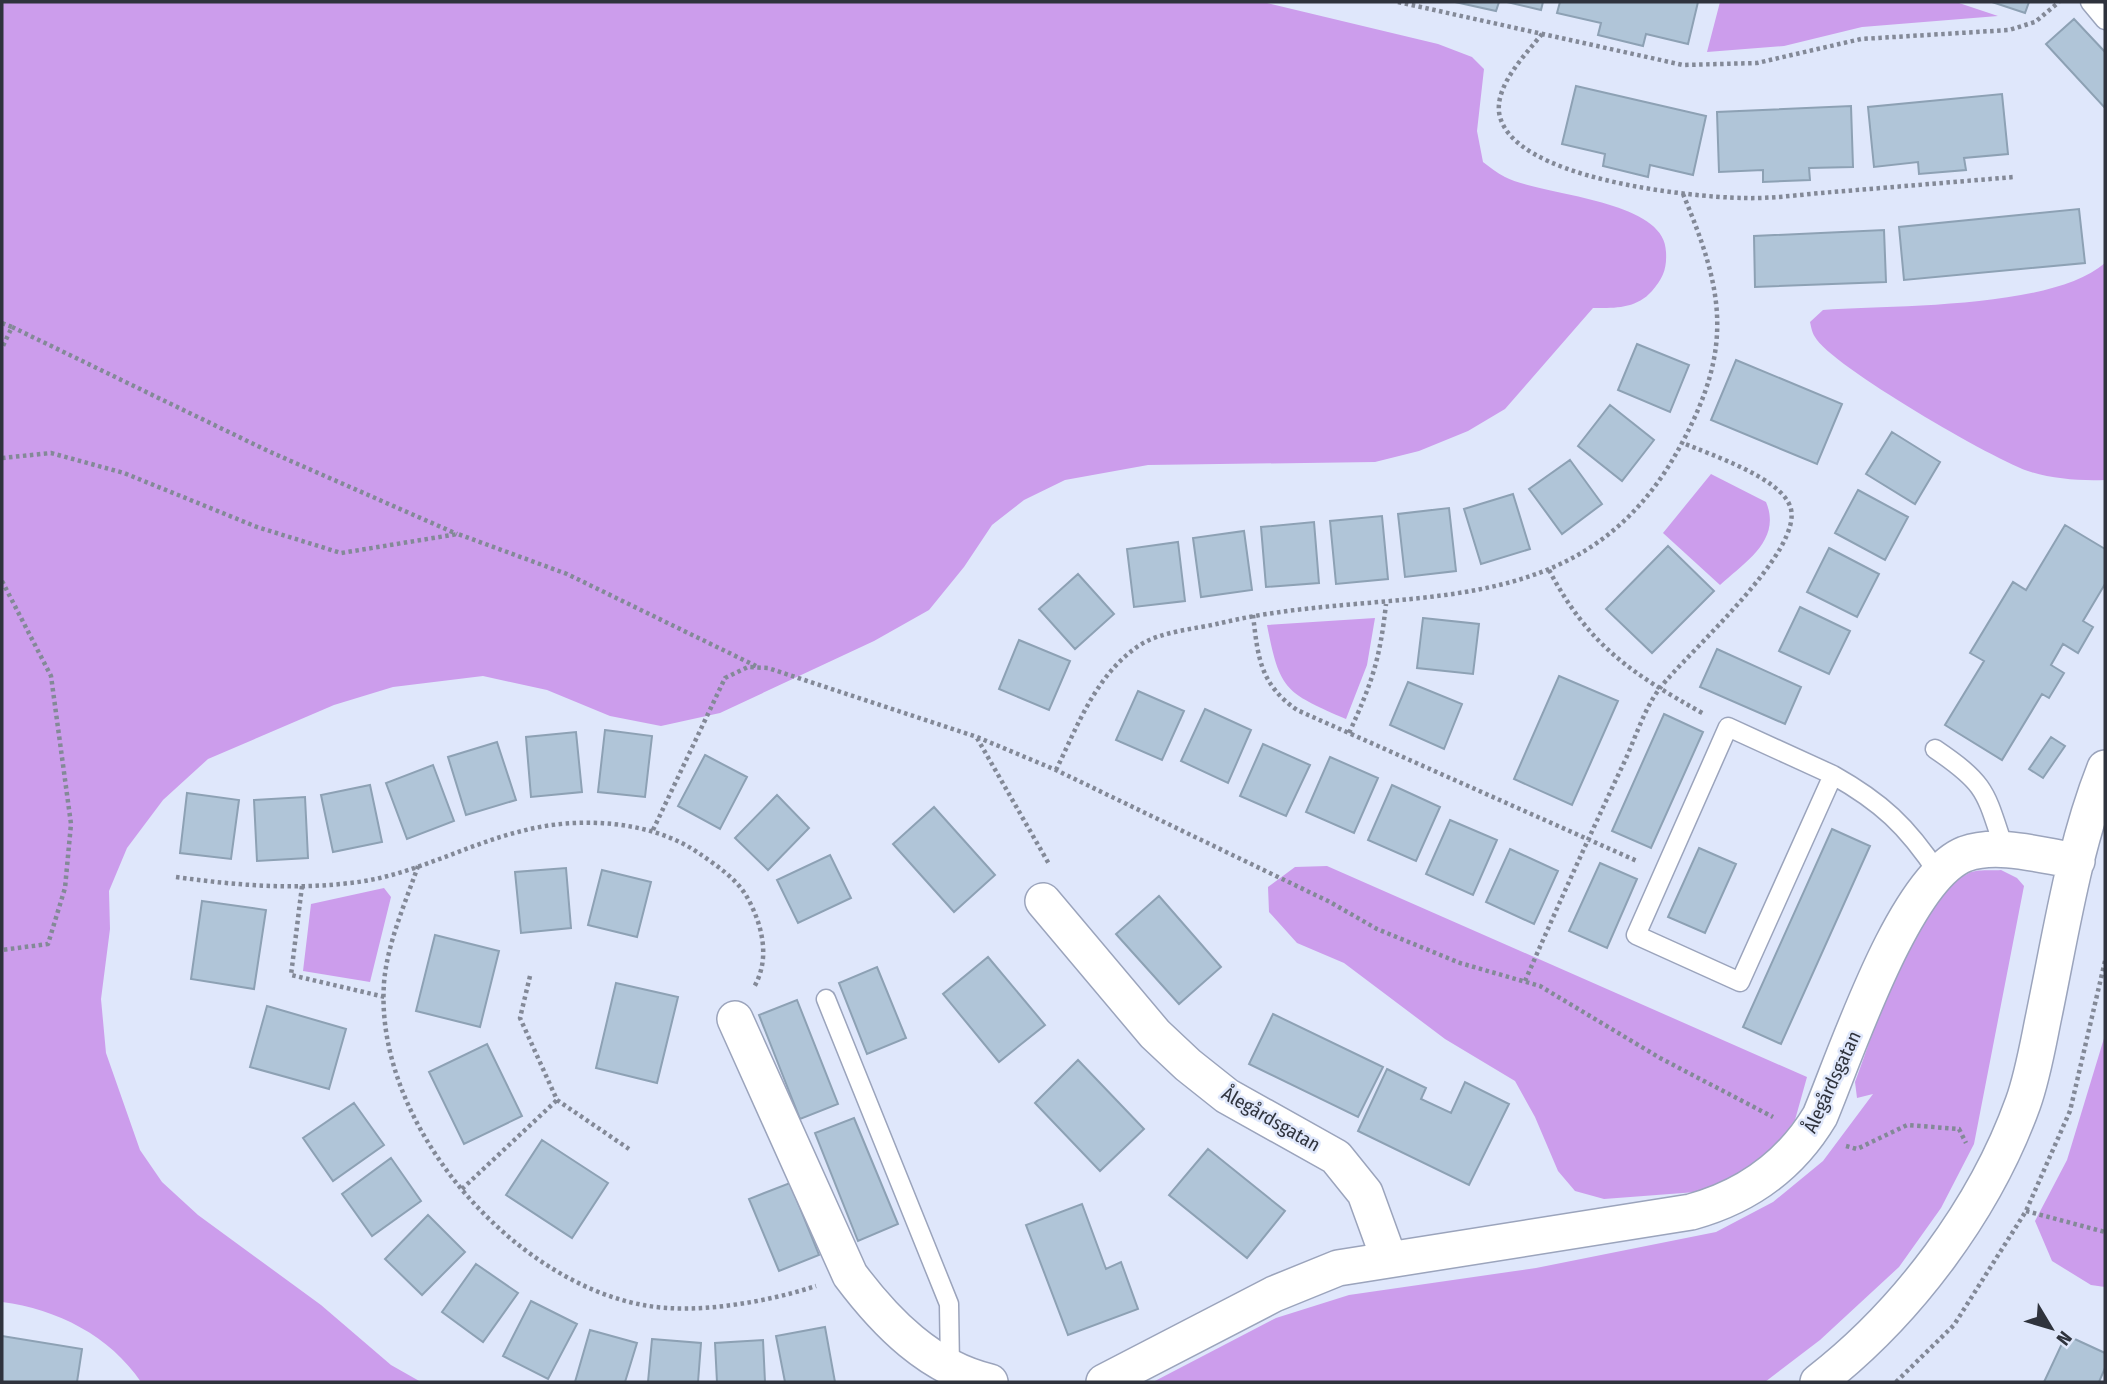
<svg xmlns="http://www.w3.org/2000/svg" width="2107" height="1384" font-family="'Fira Sans Condensed',sans-serif">
	<style>
		.green { fill: #cc9dec }
		.building { fill: #b0c5d8; stroke: #8da1b4; stroke-width: 2 }
		.lines { fill: none; stroke-linecap: round; stroke-linejoin: round }
		.service-casing { stroke: #9ba4bc; stroke-width: 21 }
		.minor-casing { stroke: #9ba4bc; stroke-width: 38 }
		.path { stroke: #838997; stroke-width: 4.5; stroke-dasharray: 3.5 3.5; stroke-linecap: butt }
		.service { stroke: #fff; stroke-width: 18 }
		.minor { stroke: #fff; stroke-width: 35 }
		.labels { text-anchor: middle; dominant-baseline: central; stroke-width: 5; stroke-linejoin: round; paint-order: stroke }
		.street-label { font-size: 19px; fill: #2f333d; stroke: #dfe7fb }
	</style>
	<rect width="100%" height="100%" fill="#dfe7fb"/>
	<path class="green" d="M 2,2 L 1263,2 L 1438,44 L 1472,57 L 1484,69 L 1477,131 L 1483,162 C 1490,167 1497,173 1505,177 C 1541,196 1666,199 1666,252 C 1667,269 1663,278 1652,291 C 1636,309 1615,308 1593,308 L 1505,409 L 1468,431 L 1419,451 L 1375,462 L 1148,465 L 1065,480 L 1024,500 L 992,525 L 964,567 L 929,610 L 874,641 L 720,713 L 661,726 L 610,716 L 547,690 L 483,676 L 393,687 L 334,705 L 208,759 L 163,800 L 127,848 L 109,891 L 110,929 L 101,999 L 106,1053 L 140,1150 L 162,1182 L 198,1215 L 321,1305 L 391,1365 L 421,1382 L 141,1382 C 110,1336 57,1309 2,1302 Z
		M 1720,2 L 1956,2 L 1998,16 L 1862,27 L 1784,46 L 1707,52 Z
		M 2105,263 L 2105,480 C 2081,481 2054,479 2031,472 C 1997,462 1830,365 1815,337 C 1812,333 1811,326 1810,322 L 1823,310 C 1895,305 2052,309 2105,263 Z
		M 1711,474 L 1766,502 C 1782,540 1745,562 1720,585 L 1663,533 Z
		M 1375,618 L 1367,665 L 1346,719 C 1285,692 1280,691 1267,625 Z
		M 1327,866 L 1807,1077 L 1795,1120 L 1770,1154 L 1744,1174 L 1696,1192 L 1604,1199 L 1575,1191 L 1558,1171 L 1535,1117 L 1515,1081 L 1445,1039 L 1344,963 L 1297,943 L 1269,912 L 1268,887 L 1295,867 Z
		M 2001,870 L 2017,878 L 2024,886 L 1974,1144 L 1941,1208 L 1899,1267 L 1820,1340 L 1765,1382 L 1153,1382 L 1276,1318 L 1349,1295 L 1536,1268 L 1716,1232 L 1773,1202 L 1823,1161 L 1873,1094 L 1857,1098 L 1855,1082 C 1876,1026 1914,900 1969,873 C 1977,869 1991,871 2001,870 Z
		M 384,888 L 391,897 L 370,982 L 303,971 L 311,904 Z
		M 2105,1035 L 2105,1287 L 2091,1285 L 2052,1261 L 2035,1221 L 2067,1160 Z"/>
	<path class="building" d="M 1455,2 L 1499,2 L 1496,11 Z
		M 1507,2 L 1543,2 L 1541,10 Z
		M 1560,2 L 1698,2 L 1688,44 L 1646,34 L 1643,46 L 1598,35 L 1601,23 L 1557,13 Z
		M 1992,2 L 2029,2 L 2025,13 Z
		M 2074,19 L 2105,52 L 2105,108 L 2046,44 Z
		M 1576,86 L 1706,116 L 1693,175 L 1650,165 L 1648,177 L 1603,166 L 1605,154 L 1562,144 Z
		M 2002,94 L 2008,154 L 1964,158 L 1966,170 L 1919,174 L 1918,162 L 1874,167 L 1868,107 Z
		M 1851,106 L 1853,167 L 1809,168 L 1810,180 L 1763,182 L 1763,170 L 1719,172 L 1717,112 Z
		M 2079,209 L 2085,263 L 1904,280 L 1899,227 Z
		M 1884,230 L 1886,282 L 1755,287 L 1754,236 Z
		M 1637,344 L 1689,365 L 1670,412 L 1618,390 Z
		M 1736,360 L 1842,404 L 1817,464 L 1711,420 Z
		M 1610,405 L 1654,440 L 1622,481 L 1578,446 Z
		M 1892,432 L 1940,462 L 1915,504 L 1866,474 Z
		M 1570,460 L 1602,504 L 1562,534 L 1529,489 Z
		M 1858,490 L 1908,517 L 1885,560 L 1835,533 Z
		M 1513,494 L 1530,549 L 1481,564 L 1464,509 Z
		M 1449,508 L 1456,571 L 1405,577 L 1398,514 Z
		M 1382,516 L 1388,579 L 1336,584 L 1330,521 Z
		M 1314,522 L 1319,583 L 1266,587 L 1261,527 Z
		M 2065,525 L 2105,549 L 2105,584 L 2083,621 L 2093,627 L 2078,653 L 2063,644 L 2051,665 L 2064,673 L 2049,698 L 2042,694 L 2002,760 L 1945,725 L 1984,661 L 1970,653 L 2013,582 L 2026,590 Z
		M 1244,531 L 1252,590 L 1201,597 L 1193,538 Z
		M 1178,542 L 1185,601 L 1134,607 L 1127,549 Z
		M 1668,546 L 1714,591 L 1652,653 L 1606,609 Z
		M 1829,548 L 1879,574 L 1857,617 L 1807,592 Z
		M 1078,574 L 1114,614 L 1075,649 L 1039,609 Z
		M 1800,607 L 1850,631 L 1829,674 L 1779,651 Z
		M 1423,618 L 1479,624 L 1473,674 L 1417,668 Z
		M 1019,640 L 1070,661 L 1049,710 L 999,689 Z
		M 1717,649 L 1801,687 L 1785,724 L 1700,687 Z
		M 1559,676 L 1618,701 L 1572,805 L 1514,779 Z
		M 1408,682 L 1462,704 L 1444,749 L 1390,725 Z
		M 1138,691 L 1184,711 L 1162,760 L 1116,740 Z
		M 1205,709 L 1251,730 L 1228,783 L 1181,761 Z
		M 1664,714 L 1703,732 L 1651,848 L 1612,831 Z
		M 605,730 L 652,736 L 645,797 L 598,792 Z
		M 576,732 L 582,792 L 531,797 L 526,737 Z
		M 2051,737 L 2065,746 L 2043,778 L 2029,769 Z
		M 497,742 L 516,800 L 466,815 L 448,757 Z
		M 1263,744 L 1310,765 L 1286,816 L 1240,796 Z
		M 705,755 L 747,777 L 720,829 L 678,806 Z
		M 1330,757 L 1378,778 L 1354,833 L 1306,812 Z
		M 433,765 L 454,821 L 407,839 L 386,783 Z
		M 370,785 L 382,842 L 333,852 L 321,795 Z
		M 1392,785 L 1440,807 L 1416,861 L 1368,840 Z
		M 187,793 L 239,800 L 231,859 L 180,853 Z
		M 777,795 L 809,828 L 768,870 L 735,838 Z
		M 305,797 L 308,858 L 257,861 L 254,800 Z
		M 934,807 L 995,875 L 954,912 L 893,844 Z
		M 1450,820 L 1497,840 L 1473,895 L 1426,874 Z
		M 1832,829 L 1870,846 L 1781,1044 L 1743,1027 Z
		M 1699,848 L 1736,864 L 1705,933 L 1668,917 Z
		M 1510,849 L 1558,871 L 1534,924 L 1486,902 Z
		M 830,855 L 851,898 L 798,923 L 777,880 Z
		M 1600,863 L 1637,879 L 1607,948 L 1569,931 Z
		M 566,868 L 571,928 L 521,933 L 515,872 Z
		M 602,870 L 651,882 L 637,937 L 588,925 Z
		M 1159,896 L 1221,967 L 1179,1004 L 1116,934 Z
		M 202,901 L 266,910 L 254,989 L 191,979 Z
		M 435,935 L 499,951 L 480,1027 L 416,1011 Z
		M 988,957 L 1045,1025 L 999,1062 L 943,994 Z
		M 877,967 L 906,1038 L 867,1054 L 839,983 Z
		M 616,983 L 678,997 L 657,1083 L 596,1068 Z
		M 797,1000 L 838,1104 L 800,1119 L 759,1015 Z
		M 267,1006 L 346,1029 L 329,1089 L 250,1067 Z
		M 1273,1014 L 1383,1067 L 1358,1117 L 1249,1064 Z
		M 487,1044 L 522,1116 L 464,1144 L 429,1072 Z
		M 1078,1060 L 1144,1129 L 1100,1171 L 1035,1103 Z
		M 1387,1069 L 1426,1088 L 1421,1099 L 1451,1113 L 1465,1082 L 1509,1104 L 1469,1185 L 1358,1131 Z
		M 354,1103 L 384,1145 L 333,1181 L 303,1138 Z
		M 854,1118 L 898,1224 L 858,1241 L 815,1133 Z
		M 542,1140 L 608,1183 L 572,1238 L 506,1195 Z
		M 1208,1149 L 1285,1211 L 1247,1258 L 1169,1195 Z
		M 391,1158 L 421,1201 L 372,1236 L 342,1194 Z
		M 790,1183 L 819,1255 L 779,1271 L 749,1199 Z
		M 1082,1204 L 1106,1269 L 1121,1262 L 1138,1309 L 1068,1335 L 1026,1225 Z
		M 428,1215 L 465,1252 L 422,1295 L 385,1259 Z
		M 476,1264 L 518,1293 L 483,1342 L 442,1312 Z
		M 531,1301 L 577,1324 L 548,1379 L 503,1356 Z
		M 825,1327 L 835,1382 L 785,1382 L 776,1336 Z
		M 590,1330 L 637,1343 L 625,1382 L 575,1382 Z
		M 2066,1335 L 2105,1353 L 2105,1368 L 2099,1382 L 2044,1382 Z
		M 2,1336 L 82,1349 L 77,1382 L 2,1382 Z
		M 652,1339 L 701,1343 L 698,1382 L 648,1382 Z
		M 763,1340 L 765,1382 L 717,1382 L 715,1343 Z"/>
	<g class="lines">
		<defs>
			<path id="service" d="M 2090,2 L 2105,20
				M 1935,749 C 1988,785 1985,792 2005,851
				M 1833,775 L 1728,727 L 1636,935 L 1740,982 L 1833,775 C 1881,802 1907,826 1938,873
				M 826,999 L 949,1304 L 950,1367"/>
			<path id="minor" d="M 1043,901 L 1155,1034 L 1188,1065 L 1227,1096 L 1336,1157 L 1365,1193 L 1389,1259
				M 735,1019 L 850,1275 C 886,1323 930,1368 990,1382
				M 1104,1382 L 1274,1294 L 1338,1268 L 1691,1212 C 1746,1197 1790,1166 1820,1116 C 1846,1054 1904,878 1965,854 C 1998,842 2043,856 2077,861
				M 1818,1382 C 1907,1313 1985,1209 2023,1103 C 2033,1075 2038,1044 2044,1015 C 2061,933 2074,846 2105,768"/>
		</defs>
		<use href="#service" class="service-casing"/>
		<use href="#minor" class="minor-casing"/>
		<path class="path" d="M 1398,2 L 1683,65 L 1757,63 L 1861,39 L 2009,30 L 2035,22 L 2059,2
			M 1542,34 C 1526,54 1496,84 1499,112 C 1508,179 1690,197 1743,198 C 1773,199 1804,194 1833,192 C 1893,187 1954,182 2014,177
			M 2,323 L 12,327 L 2,348
			M 12,327 L 268,451 L 457,534
			M 2,458 L 51,453 L 124,473 L 257,527 L 341,553 L 458,534 L 567,574 L 756,666
			M 1549,570 C 1589,646 1631,673 1704,714
			M 2,581 L 51,676 L 71,824 L 65,888 L 48,944 L 2,950
			M 1253,615 C 1258,658 1260,684 1297,710 L 1637,861
			M 1349,733 C 1372,683 1380,659 1386,604
			M 977,738 L 1049,864
			M 1056,770 C 1078,725 1096,674 1140,645 C 1162,631 1196,629 1221,623 C 1395,581 1582,636 1683,441 C 1734,345 1723,290 1683,194
			M 653,830 L 725,678 L 748,667 L 768,668 L 977,737 L 1056,770 L 1330,902 L 1377,929 L 1460,963 L 1540,986 L 1660,1058 L 1773,1117
			M 418,866 C 405,904 387,944 384,983 C 374,1122 509,1280 643,1305 C 695,1315 767,1302 816,1286
			M 176,877 C 234,885 290,890 350,883 C 410,877 464,845 522,831 C 578,816 652,820 700,854 C 716,865 737,879 747,897 C 762,924 771,958 754,987
			M 302,886 L 291,975 L 385,997
			M 530,976 L 520,1018 L 557,1100 L 629,1149
			M 1525,981 C 1556,910 1588,839 1621,769 C 1634,743 1643,710 1660,688 C 1686,654 1807,549 1790,506 C 1779,477 1711,455 1683,443
			M 1846,1146 L 1857,1149 L 1907,1125 L 1959,1129 L 1966,1143
			M 462,1189 L 557,1100
			M 2026,1211 L 2105,1232
			M 1896,1382 L 1954,1325 L 2026,1211 L 2070,1111 L 2105,961"/>
		<use href="#service" class="service"/>
		<use href="#minor" class="minor"/>
	</g>
	<g class="labels">
		<g class="street-label">
			<text transform="translate(1832 1082) rotate(-65)">Ålegårdsgatan</text>
			<text transform="translate(1271 1119) rotate(30)">Ålegårdsgatan</text>
		</g>
	</g>
	<rect width="2107" height="1384" fill="none" stroke="#2f333d" stroke-width="7"/>
	<g transform="translate(2051 1328) rotate(128)" stroke="#dfe7fb" stroke-width="5" paint-order="stroke">
	<path d="M0-5L12 26L0 18L-12 26Z" fill="#2f333d"/>
	<text y="-10" font-size="19" font-weight="bold" text-anchor="middle" fill="#2f333d">N</text>
	</g>
</svg>
